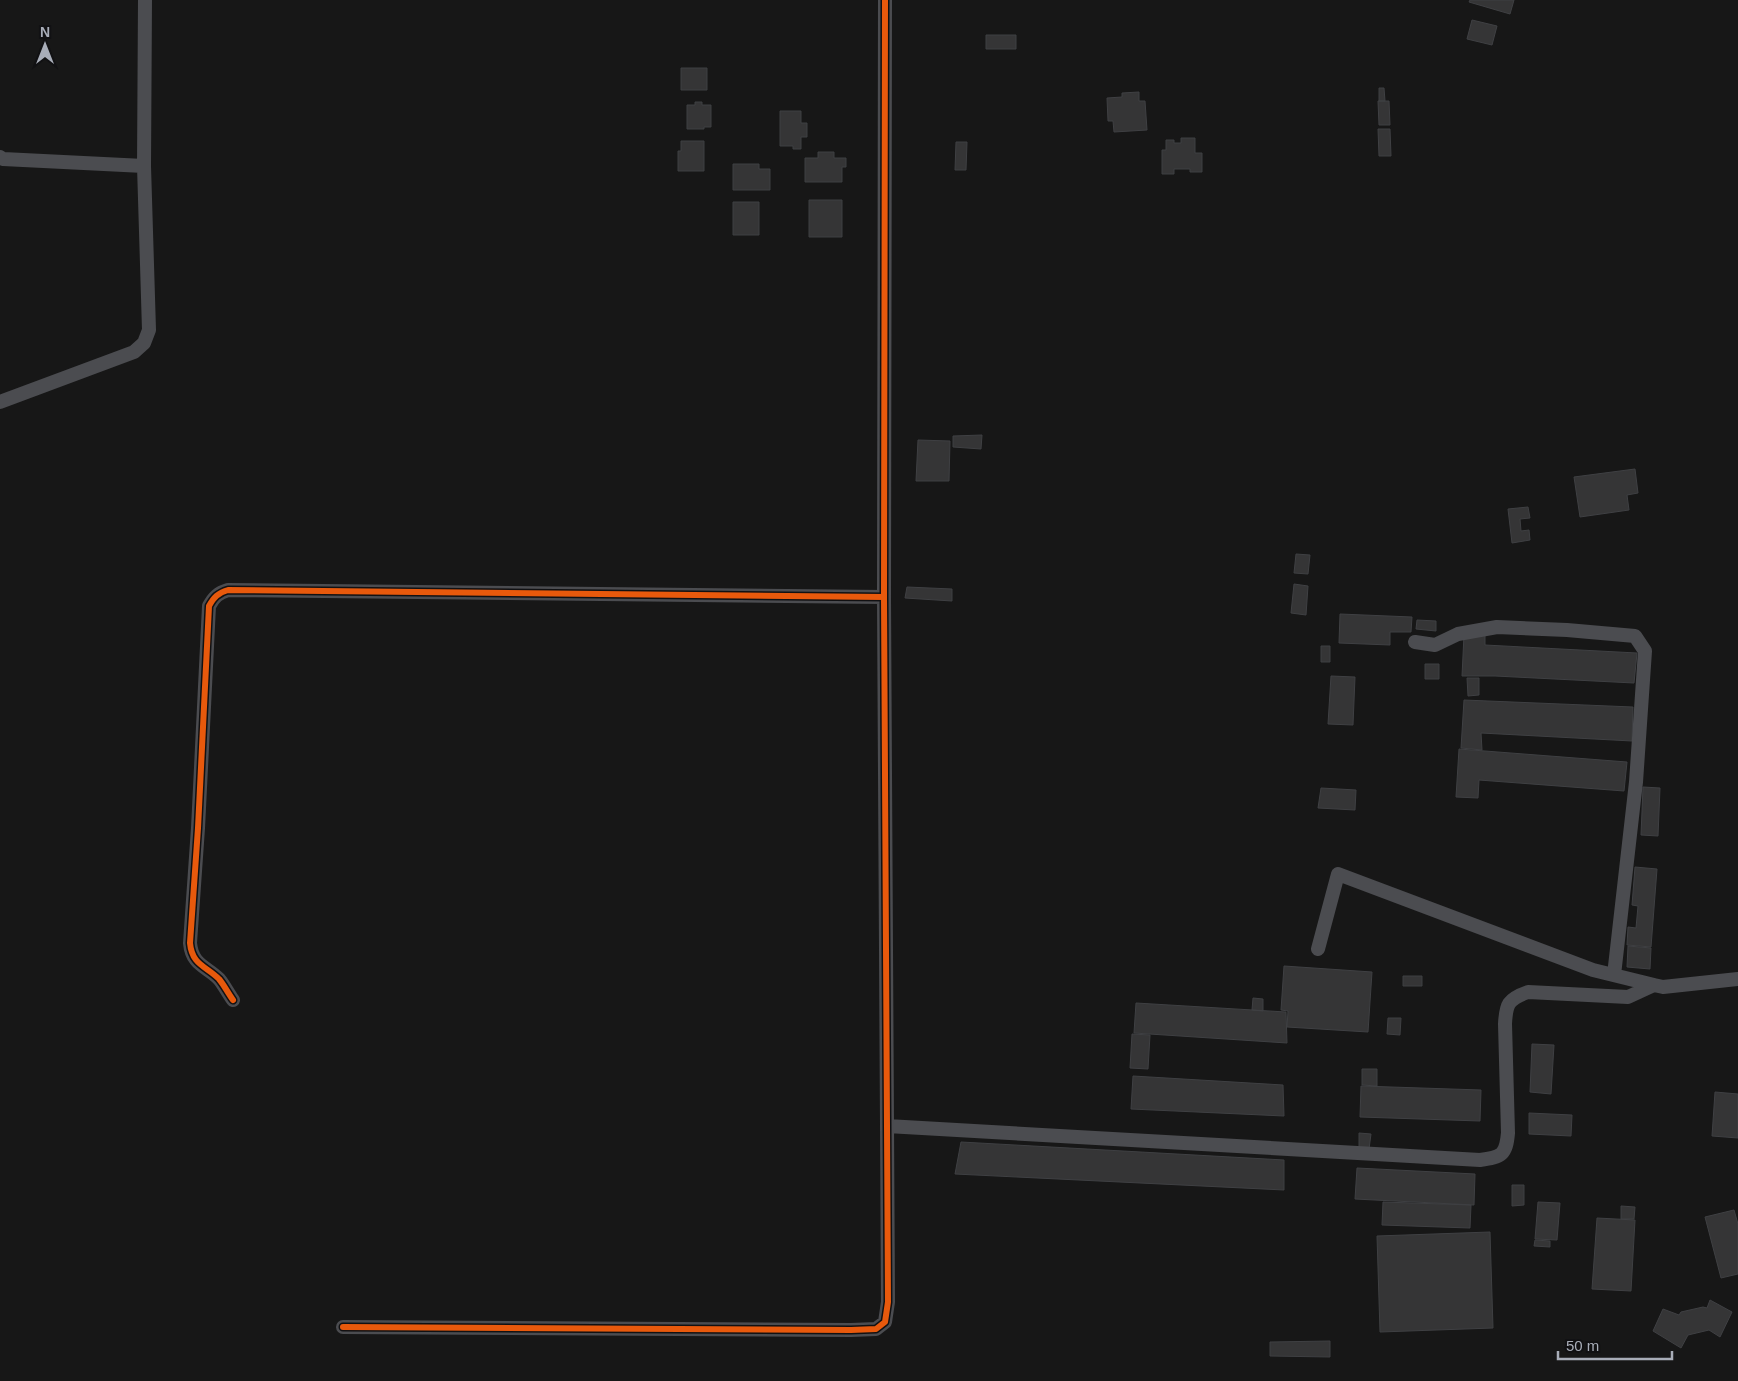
<svg xmlns="http://www.w3.org/2000/svg" width="1738" height="1381" font-family="Helvetica,sans-serif">
	<style>
		.building { fill: #353536; stroke: #3f4043 }
		.lines { fill: none; stroke-linecap: round; stroke-linejoin: round }
		.minor { stroke: #4b4c50; stroke-width: 14 }
		.cycleway-casing { stroke: #111113; stroke-width: 9 }
		.cycleway { stroke: #e8590c; stroke-width: 6 }
	</style>
	<rect width="100%" height="100%" fill="#171717"/>
	<path class="building" d="M 1470,0 L 1514,0 L 1510,14 L 1469,2 Z
		M 1472,20 L 1497,26 L 1492,45 L 1467,39 Z
		M 986,35 L 1016,35 L 1016,49 L 986,49 Z
		M 681,68 L 707,68 L 707,90 L 681,90 Z
		M 1379,88 L 1384,88 L 1385,101 L 1379,101 Z
		M 1139,92 L 1139,101 L 1145,101 L 1147,130 L 1114,132 L 1113,121 L 1108,121 L 1107,98 L 1122,97 L 1122,93 Z
		M 1378,101 L 1389,101 L 1390,125 L 1379,125 Z
		M 695,102 L 702,102 L 702,105 L 711,105 L 711,127 L 704,127 L 704,129 L 687,129 L 687,105 L 695,105 Z
		M 780,111 L 801,111 L 801,123 L 807,123 L 807,137 L 801,137 L 801,149 L 793,149 L 793,146 L 780,146 Z
		M 1378,129 L 1390,129 L 1391,156 L 1379,156 Z
		M 1181,138 L 1195,138 L 1195,153 L 1202,153 L 1202,172 L 1190,172 L 1190,169 L 1174,169 L 1174,174 L 1162,174 L 1162,150 L 1166,150 L 1166,140 L 1174,140 L 1174,143 L 1181,143 Z
		M 681,141 L 704,141 L 704,171 L 678,171 L 678,151 L 681,151 Z
		M 956,142 L 967,142 L 966,170 L 955,170 Z
		M 818,152 L 834,152 L 834,158 L 846,158 L 846,167 L 842,167 L 842,182 L 805,182 L 805,158 L 818,158 Z
		M 733,164 L 759,164 L 759,169 L 770,169 L 770,190 L 733,190 Z
		M 809,200 L 842,200 L 842,237 L 809,237 Z
		M 733,202 L 759,202 L 759,235 L 733,235 Z
		M 982,435 L 981,449 L 953,447 L 953,436 Z
		M 918,440 L 950,441 L 949,481 L 916,481 Z
		M 1635,469 L 1638,493 L 1627,495 L 1629,510 L 1580,517 L 1574,477 Z
		M 1528,507 L 1530,518 L 1520,519 L 1521,531 L 1529,530 L 1530,540 L 1512,543 L 1508,509 Z
		M 1296,554 L 1310,555 L 1308,574 L 1294,573 Z
		M 1294,584 L 1308,586 L 1306,615 L 1291,613 Z
		M 907,587 L 952,589 L 952,601 L 905,598 Z
		M 1340,614 L 1412,617 L 1411,632 L 1390,632 L 1390,645 L 1339,643 Z
		M 1417,620 L 1436,621 L 1436,631 L 1416,629 Z
		M 1485,634 L 1485,645 L 1637,653 L 1634,683 L 1495,676 L 1462,676 L 1464,635 Z
		M 1321,646 L 1330,646 L 1330,662 L 1321,662 Z
		M 1425,664 L 1439,664 L 1439,679 L 1425,679 Z
		M 1331,676 L 1355,677 L 1353,725 L 1328,724 Z
		M 1467,678 L 1479,678 L 1479,695 L 1468,696 Z
		M 1464,700 L 1633,707 L 1632,741 L 1481,733 L 1482,750 L 1461,748 Z
		M 1459,749 L 1627,762 L 1624,791 L 1479,780 L 1478,798 L 1456,797 Z
		M 1643,787 L 1660,788 L 1658,836 L 1641,835 Z
		M 1321,788 L 1356,790 L 1355,810 L 1318,808 Z
		M 1635,867 L 1657,869 L 1651,947 L 1627,945 L 1628,927 L 1636,928 L 1638,906 L 1632,905 Z
		M 1628,946 L 1651,948 L 1650,969 L 1627,967 Z
		M 1284,966 L 1372,972 L 1368,1032 L 1287,1027 L 1288,1011 L 1281,1010 Z
		M 1403,976 L 1422,976 L 1422,986 L 1403,986 Z
		M 1253,998 L 1263,999 L 1263,1011 L 1252,1010 Z
		M 1136,1003 L 1286,1012 L 1287,1043 L 1134,1033 Z
		M 1388,1018 L 1401,1018 L 1400,1035 L 1387,1034 Z
		M 1132,1034 L 1150,1035 L 1148,1069 L 1130,1068 Z
		M 1532,1044 L 1554,1045 L 1551,1094 L 1530,1092 Z
		M 1362,1069 L 1377,1069 L 1377,1086 L 1362,1085 Z
		M 1133,1076 L 1283,1085 L 1284,1116 L 1131,1109 Z
		M 1361,1086 L 1481,1090 L 1480,1121 L 1360,1117 Z
		M 1715,1092 L 1738,1094 L 1738,1138 L 1712,1136 Z
		M 1529,1113 L 1572,1115 L 1571,1136 L 1529,1134 Z
		M 1359,1133 L 1371,1134 L 1369,1149 L 1359,1148 Z
		M 961,1142 L 1284,1160 L 1284,1190 L 955,1174 Z
		M 1357,1168 L 1475,1174 L 1474,1205 L 1355,1199 Z
		M 1512,1185 L 1524,1185 L 1524,1205 L 1512,1206 Z
		M 1383,1202 L 1471,1205 L 1470,1228 L 1382,1225 Z
		M 1538,1202 L 1560,1203 L 1557,1240 L 1535,1239 Z
		M 1621,1206 L 1635,1207 L 1634,1219 L 1621,1219 Z
		M 1734,1210 L 1738,1224 L 1738,1274 L 1721,1278 L 1705,1217 Z
		M 1597,1218 L 1635,1220 L 1631,1291 L 1592,1289 Z
		M 1490,1232 L 1493,1328 L 1380,1332 L 1377,1236 Z
		M 1535,1240 L 1550,1241 L 1550,1247 L 1534,1246 Z
		M 1710,1300 L 1732,1312 L 1720,1337 L 1709,1330 L 1688,1335 L 1681,1348 L 1653,1331 L 1663,1309 L 1679,1315 L 1681,1312 L 1703,1307 L 1707,1308 Z
		M 1330,1341 L 1330,1357 L 1270,1356 L 1270,1342 Z"/>
	<g class="lines">
		<path class="minor" d="M 0,157 L 3,159 L 144,166
			M 0,402 L 134,352 L 144,343 L 149,330 L 144,166 L 145,0
			M 1415,642 L 1435,645 L 1458,634 L 1497,627 L 1567,630 L 1635,636 L 1645,651 L 1636,782 L 1614,975
			M 1318,949 L 1338,874 L 1593,970 L 1654,985
			M 233,1000 C 228,993 224,985 219,979 C 206,966 192,965 190,943 L 198,828 L 209,606 C 214,597 218,593 228,590 L 884,597
			M 887,1126 L 1480,1160 C 1502,1157 1506,1155 1508,1133 L 1505,1024 C 1506,1004 1508,999 1528,992 L 1628,997 L 1654,985 L 1663,987 L 1738,979
			M 343,1327 L 851,1330 L 876,1329 L 885,1322 L 888,1302 L 884,597 L 885,0"/>
		<defs>
			<path id="cycleway" d="M 233,1000 C 228,993 224,985 219,979 C 206,966 192,965 190,943 L 198,828 L 209,606 C 214,597 218,593 228,590 L 884,597
				M 343,1327 L 851,1330 L 876,1329 L 885,1322 L 888,1302 L 884,597 L 885,0"/>
		</defs>
		<use href="#cycleway" class="cycleway-casing"/>
		<use href="#cycleway" class="cycleway"/>
	</g>
	<g transform="translate(45 45)" stroke="#111113" stroke-width="4" paint-order="stroke">
	<path d="M0-4L9 19L0 12L-9 19Z" fill="#a8adb8"/>
	<text y="-8" font-size="14" font-weight="bold" text-anchor="middle" fill="#a8adb8">N</text>
	</g>
	<path d="M1558 1351v8h114v-8" fill="none" stroke="#a8adb8" stroke-width="2.5"/>
	<text x="1566" y="1351" font-size="15" fill="#a8adb8" stroke="#111113" stroke-width="4" paint-order="stroke">50 m</text>
</svg>
